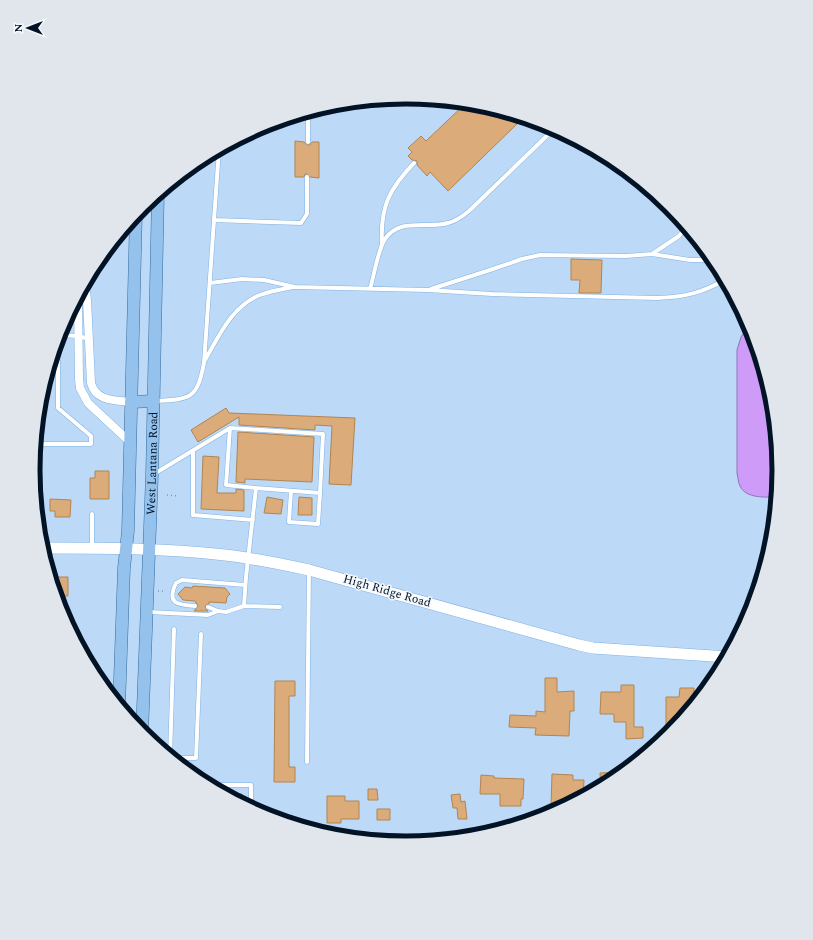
<svg xmlns="http://www.w3.org/2000/svg" width="813" height="940" font-family="Spectral,serif">
	<style>
		.water { fill: #ce9cf8; stroke: #9173b9 }
		.building { fill: #dbac79; stroke: #b18451 }
		.lines { fill: none; stroke-linecap: round; stroke-linejoin: round }
		.lane-casing { stroke: #80b1e1; stroke-width: 5 }
		.street-casing { stroke: #80b1e1; stroke-width: 9 }
		.secondary-casing { stroke: #80b1e1; stroke-width: 12 }
		.primary-casing { stroke: #346b9e; stroke-width: 13 }
		.path { stroke: #7d97b1; stroke-width: 1.5; stroke-dasharray: 1 3; stroke-linecap: butt }
		.lane { stroke: #fff; stroke-width: 4 }
		.street { stroke: #fff; stroke-width: 8 }
		.secondary { stroke: #fff; stroke-width: 11 }
		.primary { stroke: #95c2ec; stroke-width: 12 }
		.labels { text-anchor: middle; dominant-baseline: central; stroke-width: 3; stroke-linejoin: round; paint-order: stroke }
		.street-label { font-size: 12px; fill: #021325; stroke: #f3f8fd }
		.rim { fill: none; stroke: #021325; stroke-width: 5 }
	</style>
	<rect width="100%" height="100%" fill="#bcdaf8"/>
	<path class="water" d="M 750,324 L 773,397 L 780,470 L 777,497 C 766,497 746,499 740,486 C 738,482 738,477 737,473 L 737,350 L 741,337 Z"/>
	<path class="building" d="M 467,102 L 480,104 L 505,112 L 517,124 L 448,191 L 430,172 L 427,176 L 417,165 L 417,161 L 412,160 L 408,156 L 412,152 L 408,148 L 421,136 L 426,141 Z
		M 295,141 L 304,142 L 308,145 L 310,145 L 312,142 L 319,142 L 319,178 L 310,177 L 307,174 L 305,174 L 304,177 L 295,177 Z
		M 571,259 L 602,260 L 601,293 L 579,293 L 580,280 L 571,280 Z
		M 226,408 L 229,413 L 355,418 L 351,485 L 329,484 L 332,426 L 315,425 L 315,430 L 239,425 L 239,417 L 198,442 L 191,430 Z
		M 238,432 L 314,437 L 312,482 L 245,479 L 245,483 L 236,482 Z
		M 203,456 L 219,457 L 217,493 L 236,493 L 236,489 L 244,490 L 244,511 L 201,509 Z
		M 95,471 L 109,471 L 109,499 L 90,499 L 90,478 L 95,478 Z
		M 267,497 L 283,500 L 281,514 L 264,513 Z
		M 299,497 L 312,498 L 312,515 L 298,515 Z
		M 50,499 L 71,500 L 70,517 L 55,517 L 55,511 L 50,511 Z
		M 50,577 L 68,577 L 68,596 L 60,596 L 60,590 L 54,589 Z
		M 193,586 L 225,588 L 230,594 L 227,597 L 226,603 L 209,602 L 209,604 L 206,605 L 205,607 L 208,611 L 194,611 L 198,606 L 195,601 L 183,600 L 178,594 L 185,587 L 192,588 Z
		M 545,678 L 557,678 L 557,692 L 574,691 L 574,711 L 570,711 L 569,736 L 535,735 L 536,728 L 509,727 L 510,715 L 536,716 L 536,711 L 545,712 Z
		M 275,681 L 295,681 L 295,696 L 289,696 L 289,767 L 295,767 L 295,782 L 274,782 Z
		M 621,685 L 634,685 L 634,727 L 643,727 L 643,738 L 626,739 L 626,722 L 614,722 L 614,714 L 600,714 L 601,692 L 621,692 Z
		M 680,688 L 694,688 L 694,705 L 673,731 L 666,731 L 666,697 L 679,697 Z
		M 624,772 L 614,781 L 601,788 L 600,773 Z
		M 552,774 L 573,775 L 573,780 L 584,780 L 583,797 L 581,798 L 564,798 L 564,806 L 551,806 Z
		M 481,775 L 494,776 L 494,778 L 524,779 L 523,799 L 521,799 L 521,806 L 500,806 L 500,794 L 480,794 Z
		M 368,789 L 377,789 L 378,800 L 368,800 Z
		M 224,794 L 242,794 L 242,804 L 237,801 Z
		M 460,794 L 461,802 L 465,801 L 467,819 L 458,819 L 457,808 L 453,808 L 451,795 Z
		M 327,796 L 345,796 L 345,801 L 359,801 L 359,819 L 341,819 L 341,823 L 327,823 Z
		M 377,809 L 390,809 L 390,820 L 377,820 Z
		M 285,819 L 306,820 L 306,828 L 284,821 Z"/>
	<g class="lines">
		<defs>
			<path id="lane" d="M 308,142 L 308,111
				M 214,220 L 301,223 L 307,214 L 307,177
				M 382,244 C 380,207 389,189 414,163
				M 652,254 L 690,260 L 715,260
				M 210,283 L 242,279 L 264,280 L 295,287 L 427,290 L 492,294 L 657,298 C 685,297 702,293 726,279
				M 370,289 C 374,276 378,249 385,239 C 400,217 427,229 448,223 C 456,221 463,216 469,211 L 555,128
				M 431,289 L 490,270 L 522,259 L 540,255 L 626,256 L 652,254 L 679,236 L 687,226
				M 59,335 L 78,336 L 89,339
				M 205,360 C 219,336 232,306 260,295 C 270,291 282,289 293,287
				M 156,401 C 191,399 197,399 204,363 L 219,149
				M 230,428 L 323,434 L 320,493 L 256,488
				M 36,444 L 91,444 L 91,436 L 58,408 L 58,361 L 51,361
				M 193,451 L 193,515 L 253,520
				M 154,474 L 230,428 L 226,485 L 256,488 L 246,577 L 244,606
				M 291,491 L 289,522 L 318,524 L 320,493
				M 92,514 L 92,548
				M 195,606 C 178,605 166,604 176,583 L 182,580 L 245,585
				M 208,607 L 218,611
				M 149,612 L 208,615 L 218,611 L 226,612 L 244,606 L 280,607
				M 170,757 L 174,629
				M 171,758 L 196,758 L 201,634
				M 307,762 L 309,570
				M 207,785 L 251,785 L 251,808"/>
			<path id="street" d="M 85,284 L 87,300 L 91,383 C 96,402 116,400 131,402
				M 78,297 L 79,379 L 80,388 L 88,403 L 130,442
				M 415,843 L 422,840 L 468,837"/>
			<path id="secondary" d="M 42,548 C 103,548 164,548 225,555 C 253,558 281,564 309,570 L 579,645 L 593,648 L 728,657"/>
			<g id="primary">
				<path d="M 131,402 L 154,401"/>
				<path d="M 119,706 L 124,568 L 128,531 L 136,213"/>
				<path id="s1" d="M 142,734 L 152,475 L 158,193"/>
			</g>
		</defs>
		<use href="#lane" class="lane-casing"/>
		<use href="#street" class="street-casing"/>
		<use href="#secondary" class="secondary-casing"/>
		<use href="#primary" class="primary-casing"/>
		<path class="path" d="M 167,495 L 179,496
			M 158,591 L 166,591"/>
		<use href="#lane" class="lane"/>
		<use href="#street" class="street"/>
		<use href="#secondary" class="secondary"/>
		<use href="#primary" class="primary"/>
	</g>
	<g class="labels">
		<g class="street-label">
			<text stroke="none"><textPath href="#s1" startOffset="271">West Lantana Road</textPath></text>
			<text transform="translate(387 591) rotate(16)">High Ridge Road</text>
		</g>
	</g>
	<path d="M0 0H813V940H0ZM40 470a366 366 0 1 1 732 0a366 366 0 1 1-732 0Z" fill="#e0e6ec" fill-rule="evenodd"/>
	<path class="rim" d="M40 470a366 366 0 1 1 732 0a366 366 0 1 1-732 0Z"/>
	<g transform="translate(28 28) rotate(270)" stroke="#f3f8fd" stroke-width="3" paint-order="stroke">
	<path d="M0-3L7 15L0 10L-7 15Z" fill="#021325"/>
	<text y="-6" font-size="11" font-weight="bold" text-anchor="middle" fill="#021325">N</text>
	</g>
</svg>
